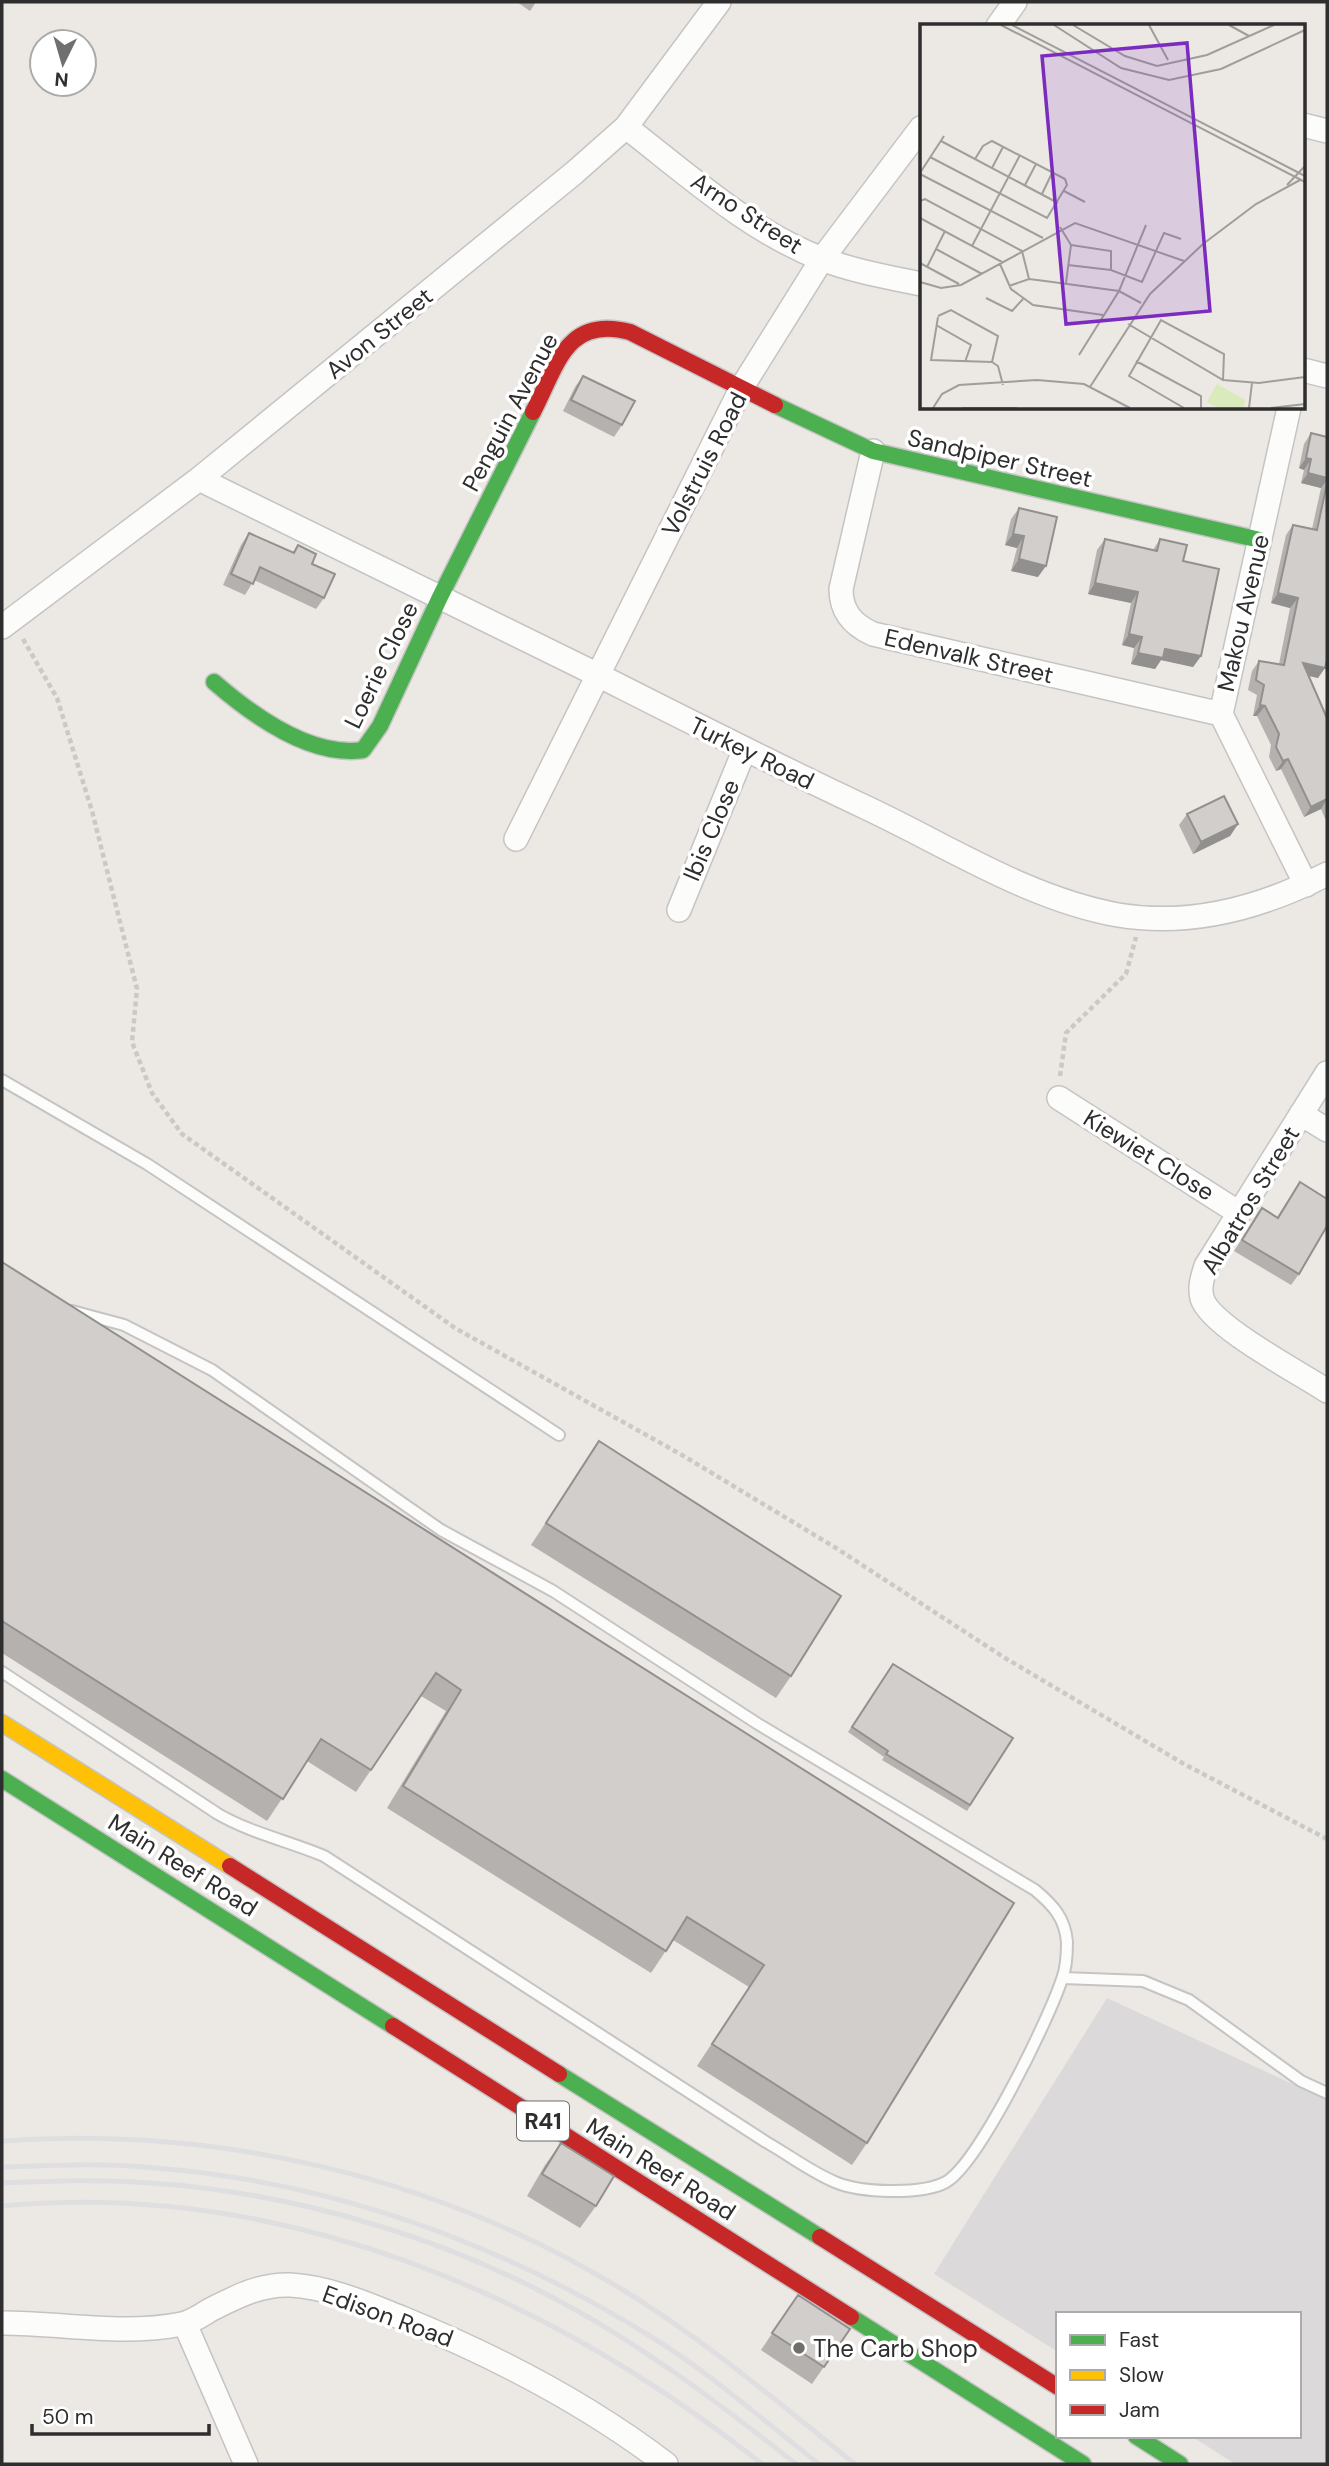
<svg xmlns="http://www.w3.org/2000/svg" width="1329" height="2466" font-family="'DM Sans',sans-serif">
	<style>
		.industrial { fill: #dcd9db }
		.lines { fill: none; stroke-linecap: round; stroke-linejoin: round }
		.lane-casing { stroke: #c5c4c5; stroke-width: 14 }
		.street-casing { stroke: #c5c4c5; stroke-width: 26 }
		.fast-casing { stroke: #c5c4c5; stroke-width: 19 }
		.slow-casing { stroke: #c5c4c5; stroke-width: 19 }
		.jam-casing { stroke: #c5c4c5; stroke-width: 19 }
		.path { stroke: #c9c9c8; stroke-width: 4.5; stroke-dasharray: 5 3.5; stroke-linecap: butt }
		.lane { stroke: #fcfcfb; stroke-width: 10 }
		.street { stroke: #fcfcfb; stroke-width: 23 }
		.fast { stroke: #4caf50; stroke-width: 16 }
		.slow { stroke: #ffc107; stroke-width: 16 }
		.jam { stroke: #c62828; stroke-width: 16 }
		.rail { stroke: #dfdfe1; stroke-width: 5 }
		.wall { fill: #b4b1af }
		.shaded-wall { fill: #92908e }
		.building { fill: #d1cecb; stroke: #92908e; stroke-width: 2 }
		.poi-dot { fill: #706f6e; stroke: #fff; stroke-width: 2.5 }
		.labels { text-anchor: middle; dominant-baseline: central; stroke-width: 7; stroke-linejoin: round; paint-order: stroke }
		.shield { fill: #fff; stroke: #6d6d6d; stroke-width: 2 }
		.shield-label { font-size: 23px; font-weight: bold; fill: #2e2e2e }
		.street-label { font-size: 24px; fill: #2e2e2e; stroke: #fff }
		.poi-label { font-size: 24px; fill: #2e2e2e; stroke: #fff; text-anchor: start }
		.inset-road { fill: none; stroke: #a09e9b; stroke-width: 2 }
		.view { fill: #7b2cbf; fill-opacity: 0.15; stroke: #7b2cbf; stroke-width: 3.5 }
		.inset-edge { fill: none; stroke: #2e2e2e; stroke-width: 3.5 }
	</style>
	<rect width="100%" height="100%" fill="#ece8e4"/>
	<path class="industrial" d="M 1107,1998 L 1327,2100 L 1327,2464 L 1235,2464 L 1191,2436 L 1299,2436 L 1299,2314 L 1058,2314 L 1058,2352 L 934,2274 Z"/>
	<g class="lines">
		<defs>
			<path id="lane" d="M 2,1080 L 147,1164 L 559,1435
				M 2,1672 L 218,1814 C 251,1833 288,1841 324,1856 L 766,2142 C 789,2155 811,2172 835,2182 C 860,2193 922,2195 946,2182 C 979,2163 1049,2019 1062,1979 C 1066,1969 1067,1953 1067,1942 C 1065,1918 1053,1905 1035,1890 L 758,1724 L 553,1591 L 441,1530 L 212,1370 L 124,1325 L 72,1311
				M 1063,1978 L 1143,1981 L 1189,2000 L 1301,2081 L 1327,2093"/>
			<path id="street" d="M 998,26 L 1015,2
				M 1303,125 L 1327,131
				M 626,127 C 687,174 749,231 822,259 C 853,271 888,277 921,284
				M 1303,370 L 1327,376
				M 1289,408 L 1221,714 L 1306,885
				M 873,451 L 841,589 C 841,612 853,625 873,634 L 1221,714
				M 199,479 C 331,544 463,608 594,673 C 685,719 775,765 867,808 C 948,846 1029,899 1118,915 C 1190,927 1263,907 1327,874
				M 2,627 L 199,479 L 574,173 L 626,127 L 719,2
				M 516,839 L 742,387 L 822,259 L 921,128
				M 679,910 L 744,751
				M 1327,1073 L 1206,1266 C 1203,1276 1199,1286 1202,1298 C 1210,1326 1300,1373 1327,1391
				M 1059,1098 L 1239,1213
				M 1301,1114 L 1327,1130
				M 2,2323 C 62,2323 122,2336 182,2324 C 192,2322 202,2315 210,2310 C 236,2297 260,2284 290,2285 C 329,2287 367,2304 402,2318 C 495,2356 586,2403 666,2464
				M 185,2324 L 246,2464"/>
			<path id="fast" d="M 775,405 L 873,451 L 1260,540
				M 214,682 C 252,715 310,758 363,750 L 380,726 L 440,597 L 533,412
				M 2,1779 L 393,2026
				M 559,2074 L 820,2237
				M 851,2317 L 1083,2464
				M 1136,2436 L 1180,2464"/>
			<path id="slow" d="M 2,1723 L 230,1866"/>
			<path id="jam" d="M 533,412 C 557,366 566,315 630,332 L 775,405
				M 230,1866 L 559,2074
				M 393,2026 L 851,2317
				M 820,2237 L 1058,2387"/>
		</defs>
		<use href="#lane" class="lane-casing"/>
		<use href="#street" class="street-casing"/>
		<use href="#fast" class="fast-casing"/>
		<use href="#slow" class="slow-casing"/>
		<use href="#jam" class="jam-casing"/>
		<path class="path" d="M 23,639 L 57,698 L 92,811 L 137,989 L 132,1042 L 152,1093 L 182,1134 L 455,1328 L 682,1455 L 836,1548 L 1005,1658 L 1184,1764 L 1327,1839
			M 1060,1076 L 1066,1033 L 1126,974 L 1136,937"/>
		<use href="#lane" class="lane"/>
		<use href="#street" class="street"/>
		<use href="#fast" class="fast"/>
		<use href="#slow" class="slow"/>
		<use href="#jam" class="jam"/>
		<path class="rail" d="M 2,2141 C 219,2126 437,2176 623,2290 C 705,2340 780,2404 855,2464
			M 2,2167 C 53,2165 104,2163 155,2168 C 333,2182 499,2243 650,2336 C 710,2373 764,2421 819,2464
			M 2,2183 C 51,2181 101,2179 150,2183 C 301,2193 458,2241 588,2317 C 662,2360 729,2411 796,2464
			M 2,2206 C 282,2180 546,2293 762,2464"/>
	</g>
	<path class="wall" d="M 517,2 L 536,2 L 530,11 Z
		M 583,376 L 622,425 L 614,437 L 563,411 L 575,387 Z
		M 1327,431 L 1327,660 L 1318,678 L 1309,676 L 1327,718 L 1327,823 L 1321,809 L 1304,817 L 1281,769 L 1276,771 L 1269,757 L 1271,745 L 1257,716 L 1253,716 L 1257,695 L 1248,690 L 1252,671 L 1259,661 L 1279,664 L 1290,608 L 1271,603 L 1286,535 L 1293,525 L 1312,529 L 1321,488 L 1301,483 L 1304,470 L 1299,468 L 1304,444 L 1311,433 L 1326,437 Z
		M 1019,508 L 1038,577 L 1011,571 L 1017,548 L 1005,545 L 1011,519 Z
		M 249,533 L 292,553 L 298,545 L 312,564 L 324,598 L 316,609 L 254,580 L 245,595 L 223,585 L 241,545 Z
		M 1105,539 L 1153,550 L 1160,539 L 1183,561 L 1201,656 L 1193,667 L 1161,660 L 1155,669 L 1131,664 L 1134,648 L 1122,645 L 1131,603 L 1088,594 L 1097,550 Z
		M 1187,814 L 1238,824 L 1230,836 L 1193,854 L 1179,825 Z
		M 1300,1182 L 1299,1274 L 1291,1285 L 1234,1251 L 1262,1208 L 1277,1217 Z
		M 2,1262 L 1014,1903 L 867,2143 L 852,2165 L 697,2066 L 749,1987 L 673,1940 L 651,1973 L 387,1808 L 446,1711 L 421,1696 L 356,1792 L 307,1761 L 267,1821 L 2,1653 Z
		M 599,1441 L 791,1676 L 776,1698 L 531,1545 Z
		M 893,1664 L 1013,1738 L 967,1811 L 882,1760 L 884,1757 L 848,1732 Z
		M 561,2143 L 596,2206 L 580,2228 L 527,2196 L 545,2165 Z
		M 798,2295 L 850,2329 L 812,2384 L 761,2350 Z"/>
	<path class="shaded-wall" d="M 1306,458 L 1311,459 L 1304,470 L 1299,468 Z
		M 1308,473 L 1327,478 L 1327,480 L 1321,488 L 1301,483 Z
		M 1013,534 L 1024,536 L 1017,548 L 1005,545 Z
		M 1019,559 L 1046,566 L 1038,577 L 1011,571 Z
		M 1095,583 L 1138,592 L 1131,603 L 1088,594 Z
		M 1278,593 L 1298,598 L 1290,608 L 1271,603 Z
		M 1129,634 L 1142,637 L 1134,648 L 1122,645 Z
		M 1165,649 L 1201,656 L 1193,667 L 1161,660 L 1155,669 L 1131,664 L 1138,653 Z
		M 1303,663 L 1325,668 L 1318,678 L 1296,673 Z
		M 1260,705 L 1265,706 L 1257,716 L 1253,716 Z
		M 1288,759 L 1281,769 L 1276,771 L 1283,761 Z
		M 1327,799 L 1321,809 L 1304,817 L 1311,807 Z
		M 1238,824 L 1230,836 L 1193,854 L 1201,842 Z"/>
	<path class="building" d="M 583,376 L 635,401 L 622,425 L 571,400 Z
		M 1311,433 L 1327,437 L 1327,478 L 1308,473 L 1311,459 L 1306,458 Z
		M 1327,483 L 1327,660 L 1325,668 L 1303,663 L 1327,718 L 1327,799 L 1311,807 L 1288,759 L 1283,761 L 1276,747 L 1279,734 L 1265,706 L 1260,705 L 1264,685 L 1256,680 L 1259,661 L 1284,665 L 1298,598 L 1278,593 L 1293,525 L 1317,530 Z
		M 1019,508 L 1057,517 L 1046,566 L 1019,559 L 1024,536 L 1013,534 Z
		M 249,533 L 294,553 L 298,545 L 316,554 L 312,564 L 335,574 L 324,598 L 260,567 L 253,584 L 231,574 Z
		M 1105,539 L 1157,551 L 1160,539 L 1187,545 L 1183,561 L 1219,569 L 1201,656 L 1165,649 L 1163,658 L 1138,653 L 1142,637 L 1129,634 L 1138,592 L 1095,583 Z
		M 1224,796 L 1238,824 L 1201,842 L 1187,814 Z
		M 1300,1182 L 1327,1199 L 1327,1226 L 1299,1274 L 1242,1240 L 1262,1208 L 1278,1218 Z
		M 2,1262 L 1014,1903 L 867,2143 L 712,2044 L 764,1965 L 687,1917 L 666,1951 L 403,1786 L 461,1690 L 436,1673 L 371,1770 L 321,1739 L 283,1799 L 2,1621 Z
		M 599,1441 L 841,1596 L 791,1676 L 546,1523 Z
		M 893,1664 L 1013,1738 L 970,1805 L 886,1754 L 888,1751 L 852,1727 Z
		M 561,2143 L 614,2176 L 596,2206 L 542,2174 Z
		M 798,2295 L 850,2329 L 824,2367 L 772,2333 Z"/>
	<circle class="poi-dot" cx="799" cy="2348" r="7"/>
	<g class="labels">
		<rect class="shield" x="517" y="2101.5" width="52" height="39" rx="5"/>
		<g class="shield-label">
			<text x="543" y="2121">R41</text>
		</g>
		<g class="street-label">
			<text transform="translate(747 213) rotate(33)">Arno Street</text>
			<text transform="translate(379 333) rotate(-39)">Avon Street</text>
			<text transform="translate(510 412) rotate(-62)">Penguin Avenue</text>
			<text transform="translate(1000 458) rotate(13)">Sandpiper Street</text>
			<text transform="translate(704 464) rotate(-63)">Volstruis Road</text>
			<text transform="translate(1243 613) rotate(-77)">Makou Avenue</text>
			<text transform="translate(969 656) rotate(13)">Edenvalk Street</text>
			<text transform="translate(381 665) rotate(-64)">Loerie Close</text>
			<text transform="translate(752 753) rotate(26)">Turkey Road</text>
			<text transform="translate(711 830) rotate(-67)">Ibis Close</text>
			<text transform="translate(1149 1155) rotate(32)">Kiewiet Close</text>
			<text transform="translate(1250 1200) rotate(-59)">Albatros Street</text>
			<text transform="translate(183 1865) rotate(32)">Main Reef Road</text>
			<text transform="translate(661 2169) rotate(32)">Main Reef Road</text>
			<text transform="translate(388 2316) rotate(20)">Edison Road</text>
		</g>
		<g class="poi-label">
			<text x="813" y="2348">The Carb Shop</text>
		</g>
	</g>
	<g transform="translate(920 24)">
		<rect width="385" height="385" fill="#ece8e4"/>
		<path d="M 297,360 L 325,376 L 324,384 L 298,384 L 287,378 Z" fill="#d9eabb"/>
		<path class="inset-road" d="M 81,1 L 385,158M 92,1 L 385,152M 134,1 L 201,44 L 249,56 L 301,45 L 385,6M 153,1 L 205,32 L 237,42 L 287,31 L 354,1M 229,1 L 248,36M 309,1 L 329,12M 21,117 L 138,179M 10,133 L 127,194 L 147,161 L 145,155 L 72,117 L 63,122 L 55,135M 72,144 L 83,123M 0,149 L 24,112M 0,150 L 123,214M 105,161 L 116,140M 367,161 L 385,142M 144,167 L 165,178M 122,170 L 132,149M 0,177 L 5,175 L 102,227M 0,194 L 82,238M 140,203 L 151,221 L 146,259M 151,221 L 191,227 L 191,246M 52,222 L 100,131M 16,225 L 62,250M 102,227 L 109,255M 0,239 L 39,260M 80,240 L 91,265 L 113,281 L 183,291M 148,241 L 191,246 L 222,258 L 244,209 L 261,215M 7,243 L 25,207M 0,258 L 21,264 L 41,261 L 155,199 L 264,237M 89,262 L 109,255 L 125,257 L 199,267 L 221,279M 66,274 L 92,287 L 103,275M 18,292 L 31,286 L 78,312 L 72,338M 18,293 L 11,336 L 72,338M 208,300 L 303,356 L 339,359 L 385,353M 16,301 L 51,321 L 45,338M 159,331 L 199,267 L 226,201M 216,337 L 281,372 L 281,384M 72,338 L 78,342 L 83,361M 170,363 L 230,270 L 283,220 L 336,180 L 380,156M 13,384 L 22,370 L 39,361 L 117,356 L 164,360 L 210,384M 42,384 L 97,384M 264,384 L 209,352 L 241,296 L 304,330 L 303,356M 329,384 L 332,359M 351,384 L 385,380"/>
		<path class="view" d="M 267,19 L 290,287 L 146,300 L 122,32 Z"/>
		<rect width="385" height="385" class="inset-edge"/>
	</g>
	<rect width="1329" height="2466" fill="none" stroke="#2e2e2e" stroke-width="7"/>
	<rect x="1056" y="2312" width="245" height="126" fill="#ffffff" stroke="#ababab" stroke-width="2"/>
	<rect x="1070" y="2335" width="35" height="10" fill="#4caf50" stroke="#ababab" stroke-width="2"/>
	<text x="1119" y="2347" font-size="21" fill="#2e2e2e">Fast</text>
	<rect x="1070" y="2370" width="35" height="10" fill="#ffc107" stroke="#ababab" stroke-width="2"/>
	<text x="1119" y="2382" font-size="21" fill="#2e2e2e">Slow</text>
	<rect x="1070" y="2405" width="35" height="10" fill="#c62828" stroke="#ababab" stroke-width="2"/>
	<text x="1119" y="2417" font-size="21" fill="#2e2e2e">Jam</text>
	<g transform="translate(63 63) rotate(185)"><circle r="33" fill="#ffffff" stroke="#ababab" stroke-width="2"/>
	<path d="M0-5L12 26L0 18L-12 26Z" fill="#706f6e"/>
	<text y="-10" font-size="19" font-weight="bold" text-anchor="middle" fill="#2e2e2e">N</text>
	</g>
	<path d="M32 2424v10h177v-10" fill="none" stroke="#2e2e2e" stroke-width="3.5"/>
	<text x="42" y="2424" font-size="21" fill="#2e2e2e" stroke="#ffffff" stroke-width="5" paint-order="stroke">50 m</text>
</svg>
